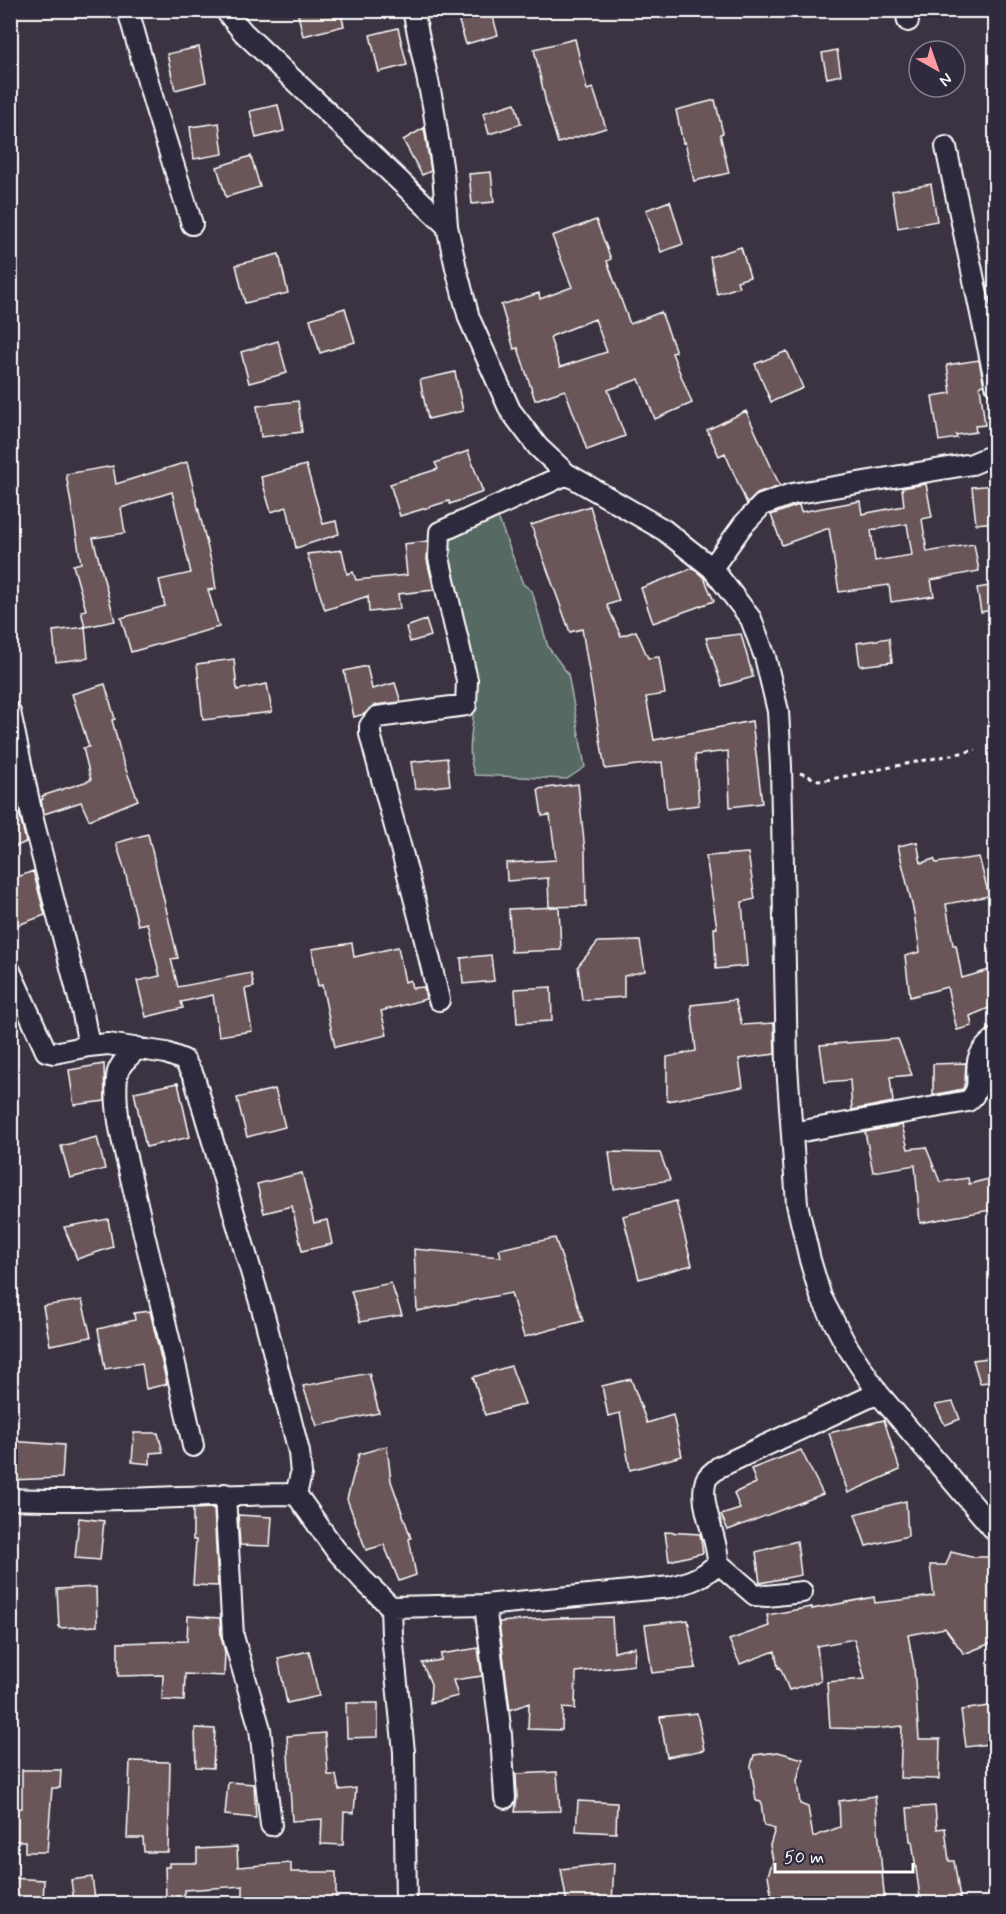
<svg xmlns="http://www.w3.org/2000/svg" width="1006" height="1914" font-family="Mynerve,sans-serif">
	<style>
		.green { fill: #566963; stroke: #aab4b1; stroke-width: 1.5 }
		.building { fill: #6a5658; stroke: #fff; stroke-width: 1.5; fill-rule: evenodd }
		.lines { fill: none; stroke-linecap: round; stroke-linejoin: round }
		.minor-casing { stroke: #fff; stroke-width: 24 }
		.path { stroke: #fff; stroke-width: 3; stroke-dasharray: 4.5 4.5; stroke-linecap: butt }
		.minor { stroke: #2f2a3d; stroke-width: 20 }
	</style>
	<rect width="100%" height="100%" fill="#3b3342"/>
	<filter id="ink" filterUnits="userSpaceOnUse"><feTurbulence type="fractalNoise" baseFrequency=".0167" numOctaves="2"/><feDisplacementMap in="SourceGraphic" scale="12" xChannelSelector="R" yChannelSelector="G"/><feConvolveMatrix kernelMatrix="1 2 1 2 8 2 1 2 1" color-interpolation-filters="sRGB"/></filter>
	<g filter="url(#ink)">
		<path class="green" d="M 498,517 L 523,584 L 532,591 L 548,647 L 568,674 L 585,767 L 567,779 L 475,775 C 465,752 474,727 474,702 C 472,647 457,592 445,538 Z"/>
		<path class="building" d="M 297,10 L 340,10 L 344,26 L 303,36 Z
			M 474,10 L 491,10 L 498,35 L 466,44 L 457,15 Z
			M 398,28 L 407,65 L 379,72 L 370,35 Z
			M 575,39 L 587,90 L 593,88 L 606,128 L 558,143 L 546,103 L 534,49 Z
			M 199,47 L 206,82 L 175,90 L 167,54 Z
			M 837,50 L 841,75 L 827,78 L 822,53 Z
			M 715,100 L 723,133 L 720,134 L 729,173 L 694,181 L 685,142 L 683,143 L 676,110 Z
			M 515,103 L 521,124 L 489,134 L 483,113 Z
			M 278,105 L 284,131 L 256,138 L 250,111 Z
			M 219,123 L 223,154 L 194,159 L 190,127 Z
			M 424,128 L 431,171 L 422,175 L 403,140 Z
			M 251,156 L 260,187 L 226,197 L 217,167 Z
			M 491,172 L 494,202 L 472,204 L 469,174 Z
			M 931,184 L 937,221 L 898,228 L 892,191 Z
			M 670,201 L 683,244 L 661,252 L 646,210 Z
			M 596,220 L 611,259 L 607,261 L 630,324 L 661,312 L 676,352 L 672,353 L 692,403 L 655,419 L 639,379 L 608,390 L 625,436 L 587,450 L 565,390 L 535,400 L 518,348 L 514,349 L 501,305 L 539,293 L 540,299 L 572,287 L 552,236 ZM 595,319 L 607,352 L 560,367 L 550,338 L 552,336 Z
			M 741,247 L 750,277 L 737,281 L 739,287 L 717,294 L 710,257 Z
			M 279,254 L 288,293 L 245,303 L 236,265 Z
			M 345,308 L 355,342 L 320,353 L 310,319 Z
			M 278,341 L 287,373 L 249,383 L 241,352 Z
			M 787,351 L 803,388 L 771,402 L 755,364 Z
			M 979,360 L 984,385 L 980,386 L 985,425 L 975,426 L 976,432 L 956,435 L 957,438 L 939,441 L 932,396 L 951,393 L 947,365 Z
			M 455,372 L 463,411 L 428,419 L 420,380 Z
			M 298,401 L 302,432 L 261,437 L 257,406 Z
			M 746,411 L 780,486 L 757,494 L 747,504 L 725,453 L 719,456 L 707,430 Z
			M 468,451 L 483,492 L 450,504 L 449,501 L 400,516 L 390,484 L 438,469 L 435,463 Z
			M 187,462 L 213,569 L 216,589 L 208,590 L 219,627 L 131,652 L 121,618 L 165,606 L 159,580 L 191,573 L 172,492 L 121,508 L 125,533 L 93,538 L 115,621 L 85,627 L 81,611 L 86,610 L 73,565 L 81,563 L 66,474 L 113,466 L 116,484 Z
			M 306,465 L 323,524 L 336,521 L 339,534 L 296,548 L 287,507 L 271,512 L 261,477 Z
			M 926,484 L 932,517 L 922,519 L 927,552 L 974,544 L 979,571 L 931,580 L 934,596 L 891,602 L 889,585 L 839,592 L 829,528 L 782,545 L 771,515 L 799,505 L 801,512 L 860,501 L 862,514 L 904,506 L 902,488 ZM 907,524 L 912,555 L 875,561 L 871,530 Z
			M 996,485 L 996,522 L 976,524 L 972,487 Z
			M 590,506 L 619,601 L 607,605 L 621,636 L 636,631 L 648,658 L 659,657 L 665,694 L 646,697 L 654,740 L 752,721 L 762,803 L 730,807 L 728,751 L 695,755 L 699,805 L 667,809 L 662,762 L 605,769 L 582,629 L 570,632 L 531,525 Z
			M 428,541 L 427,560 L 434,590 L 398,594 L 400,609 L 369,612 L 368,596 L 325,610 L 307,554 L 342,550 L 347,574 L 353,572 L 356,580 L 407,575 L 404,544 Z
			M 693,568 L 704,578 L 714,601 L 653,623 L 641,588 Z
			M 996,585 L 996,609 L 981,612 L 977,588 Z
			M 426,620 L 431,636 L 410,642 L 406,627 Z
			M 85,627 L 88,658 L 56,662 L 53,631 Z
			M 741,634 L 753,677 L 722,686 L 706,638 Z
			M 889,638 L 892,662 L 860,666 L 857,643 Z
			M 234,659 L 237,690 L 267,684 L 272,712 L 203,720 L 197,664 Z
			M 367,666 L 372,689 L 395,683 L 401,702 L 375,705 L 364,714 L 354,717 L 344,671 Z
			M 105,684 L 115,719 L 112,720 L 123,762 L 138,800 L 89,820 L 81,802 L 44,814 L 41,800 L 43,799 L 42,796 L 91,780 L 83,748 L 89,747 L 72,694 Z
			M 447,758 L 450,785 L 415,789 L 411,762 Z
			M 578,784 L 585,851 L 586,906 L 549,907 L 548,878 L 507,881 L 506,863 L 556,860 L 550,815 L 542,816 L 538,789 Z
			M 10,788 L 17,804 L 26,842 L 10,849 Z
			M 148,834 L 178,958 L 171,959 L 178,987 L 251,973 L 254,987 L 245,989 L 252,1031 L 219,1036 L 213,995 L 181,1002 L 183,1008 L 146,1017 L 137,981 L 160,976 L 147,923 L 138,925 L 125,871 L 116,843 Z
			M 917,842 L 921,863 L 934,859 L 936,863 L 979,857 L 989,896 L 946,904 L 953,945 L 956,945 L 962,978 L 996,968 L 996,1005 L 970,1016 L 972,1026 L 957,1030 L 947,987 L 910,997 L 905,956 L 920,952 L 914,913 L 898,846 Z
			M 748,853 L 755,899 L 742,902 L 747,966 L 716,969 L 714,928 L 717,928 L 706,856 Z
			M 33,871 L 45,915 L 10,928 L 10,880 Z
			M 559,907 L 561,950 L 511,952 L 509,909 Z
			M 640,941 L 645,971 L 624,976 L 624,997 L 582,1000 L 578,966 L 598,942 Z
			M 352,943 L 354,957 L 398,947 L 405,982 L 410,980 L 412,988 L 424,987 L 426,999 L 381,1011 L 387,1035 L 335,1047 L 322,985 L 318,986 L 312,949 Z
			M 491,955 L 494,981 L 463,984 L 461,958 Z
			M 551,987 L 552,1021 L 517,1023 L 515,989 Z
			M 735,1000 L 742,1025 L 774,1023 L 775,1054 L 739,1059 L 743,1087 L 667,1101 L 667,1057 L 696,1051 L 691,1005 Z
			M 898,1039 L 912,1075 L 890,1077 L 893,1102 L 852,1110 L 850,1080 L 825,1082 L 820,1045 Z
			M 966,1063 L 965,1082 L 963,1089 L 933,1095 L 933,1064 Z
			M 104,1064 L 105,1101 L 74,1105 L 69,1070 Z
			M 178,1083 L 190,1137 L 146,1147 L 134,1092 Z
			M 275,1089 L 285,1127 L 247,1137 L 237,1098 Z
			M 902,1125 L 908,1149 L 926,1147 L 940,1182 L 968,1178 L 969,1184 L 996,1177 L 996,1209 L 920,1223 L 915,1165 L 873,1172 L 865,1132 Z
			M 97,1137 L 105,1169 L 70,1178 L 61,1146 Z
			M 609,1152 L 660,1153 L 670,1180 L 614,1189 Z
			M 302,1173 L 314,1223 L 327,1220 L 332,1244 L 302,1251 L 292,1206 L 264,1213 L 257,1184 Z
			M 676,1201 L 692,1265 L 639,1279 L 623,1216 Z
			M 108,1219 L 113,1247 L 77,1259 L 64,1227 Z
			M 555,1238 L 583,1321 L 524,1337 L 511,1293 L 417,1311 L 414,1249 L 501,1257 L 499,1249 Z
			M 391,1283 L 402,1315 L 360,1322 L 351,1291 Z
			M 82,1300 L 91,1337 L 50,1345 L 43,1306 Z
			M 150,1311 L 167,1384 L 146,1389 L 142,1363 L 105,1369 L 98,1329 L 135,1320 L 134,1313 Z
			M 996,1357 L 996,1381 L 980,1383 L 973,1360 Z
			M 511,1366 L 525,1404 L 485,1415 L 473,1377 Z
			M 369,1373 L 379,1413 L 317,1426 L 303,1386 Z
			M 631,1379 L 647,1423 L 673,1415 L 682,1456 L 630,1470 L 620,1413 L 608,1416 L 602,1386 Z
			M 953,1402 L 960,1419 L 945,1425 L 935,1405 Z
			M 884,1420 L 900,1470 L 848,1493 L 829,1433 Z
			M 134,1433 L 158,1433 L 163,1452 L 150,1453 L 150,1464 L 132,1462 Z
			M 10,1441 L 64,1445 L 62,1478 L 10,1480 Z
			M 387,1446 L 391,1481 L 411,1538 L 409,1539 L 416,1575 L 399,1581 L 384,1545 L 366,1550 L 347,1499 L 359,1454 Z
			M 801,1450 L 823,1494 L 728,1530 L 721,1515 L 740,1509 L 734,1493 L 756,1483 L 751,1469 Z
			M 906,1501 L 908,1536 L 866,1546 L 855,1514 Z
			M 214,1508 L 218,1586 L 193,1585 L 196,1540 L 193,1540 L 193,1509 Z
			M 238,1515 L 272,1517 L 270,1546 L 240,1545 Z
			M 79,1518 L 104,1521 L 100,1560 L 75,1558 Z
			M 665,1532 L 700,1534 L 703,1553 L 669,1561 Z
			M 797,1541 L 801,1575 L 760,1583 L 756,1552 Z
			M 951,1552 L 971,1557 L 996,1557 L 996,1641 L 964,1654 L 945,1628 L 908,1635 L 914,1667 L 919,1739 L 940,1739 L 939,1779 L 900,1778 L 902,1726 L 874,1729 L 830,1728 L 827,1682 L 865,1679 L 854,1639 L 817,1646 L 821,1681 L 789,1690 L 780,1667 L 778,1668 L 775,1651 L 740,1664 L 729,1640 L 769,1626 L 767,1615 L 812,1607 L 812,1609 L 874,1597 L 875,1603 L 934,1596 L 930,1565 L 946,1565 Z
			M 96,1587 L 97,1626 L 59,1628 L 57,1589 Z
			M 188,1616 L 220,1618 L 221,1637 L 225,1652 L 224,1676 L 185,1674 L 184,1701 L 162,1700 L 163,1675 L 118,1676 L 118,1643 L 187,1641 Z
			M 612,1617 L 614,1652 L 635,1647 L 634,1665 L 576,1672 L 575,1709 L 563,1708 L 562,1730 L 528,1729 L 529,1703 L 510,1710 L 499,1622 L 556,1618 Z
			M 688,1620 L 696,1668 L 652,1673 L 645,1625 Z
			M 478,1648 L 482,1676 L 453,1680 L 458,1696 L 430,1703 L 431,1684 L 422,1663 L 441,1660 L 441,1654 Z
			M 309,1651 L 319,1696 L 287,1703 L 278,1658 Z
			M 346,1703 L 378,1703 L 378,1737 L 347,1738 Z
			M 996,1705 L 996,1743 L 966,1747 L 961,1710 Z
			M 697,1713 L 704,1750 L 667,1757 L 660,1717 Z
			M 195,1728 L 215,1729 L 213,1768 L 196,1767 Z
			M 325,1733 L 328,1775 L 336,1775 L 339,1790 L 356,1788 L 354,1813 L 344,1812 L 343,1845 L 321,1844 L 322,1819 L 292,1821 L 287,1736 Z
			M 778,1752 L 803,1759 L 797,1781 L 800,1804 L 808,1807 L 813,1837 L 840,1827 L 839,1801 L 875,1796 L 885,1904 L 773,1904 L 768,1875 L 773,1861 L 770,1845 L 775,1829 L 764,1826 L 761,1802 L 756,1801 L 751,1766 L 754,1755 Z
			M 130,1761 L 170,1762 L 168,1852 L 144,1852 L 143,1838 L 127,1838 Z
			M 22,1770 L 61,1770 L 60,1788 L 52,1788 L 47,1852 L 25,1852 L 25,1841 L 10,1841 L 10,1809 L 22,1808 Z
			M 557,1772 L 560,1811 L 515,1812 L 517,1797 L 516,1774 Z
			M 228,1782 L 254,1784 L 256,1818 L 225,1815 Z
			M 578,1801 L 617,1803 L 616,1833 L 576,1831 Z
			M 935,1806 L 937,1829 L 945,1828 L 949,1861 L 954,1861 L 961,1904 L 921,1904 L 912,1841 L 910,1841 L 907,1808 Z
			M 237,1847 L 238,1867 L 291,1863 L 291,1872 L 336,1872 L 336,1900 L 294,1900 L 294,1904 L 243,1904 L 243,1886 L 184,1890 L 184,1900 L 166,1900 L 165,1867 L 169,1867 L 169,1863 L 197,1863 L 197,1849 Z
			M 614,1863 L 612,1904 L 567,1904 L 561,1869 Z
			M 92,1877 L 95,1899 L 74,1902 L 71,1880 Z
			M 10,1878 L 44,1880 L 43,1904 L 10,1904 Z"/>
		<g class="lines">
			<defs>
				<path id="minor" d="M 128,10 L 154,103 L 192,224
					M 225,10 L 243,32 L 447,226
					M 413,10 L 433,105 L 443,173 L 447,226 L 456,268 L 469,318 L 510,410 L 538,447 L 567,474 L 664,530 L 712,568 L 751,619 L 765,657 L 778,711 L 781,766 L 787,1066 L 797,1204 L 810,1260 L 821,1297 L 845,1343 L 878,1393 L 996,1532
					M 906,10 L 908,21
					M 946,147 L 996,385
					M 712,568 L 743,525 L 762,505 L 792,494 L 972,464 L 996,454
					M 10,712 L 33,820 L 83,1014 L 89,1046 L 108,1044 L 166,1053 L 184,1060 L 194,1077 L 265,1319 L 299,1452 L 301,1474 L 296,1494 L 335,1549 L 363,1580 L 391,1607 L 485,1605 L 671,1587 C 690,1582 704,1577 718,1563 C 718,1538 698,1503 706,1480 C 708,1475 715,1471 719,1467 L 878,1393
					M 10,971 L 46,1051 L 54,1053 L 89,1046
					M 439,1000 C 420,911 393,823 370,734 L 370,726 L 377,717 L 466,705 L 467,680 L 439,558 L 440,532 L 567,474
					M 138,1048 C 129,1057 118,1064 117,1077 C 113,1113 127,1159 135,1195 C 154,1279 176,1361 193,1446
					M 792,1133 L 968,1101 C 983,1089 975,1077 978,1061 C 980,1051 988,1044 996,1038
					M 225,1494 L 233,1636 L 260,1729 L 271,1825
					M 10,1499 C 106,1503 201,1494 296,1494
					M 718,1563 L 755,1595 L 767,1596 L 802,1592
					M 485,1605 L 501,1735 L 505,1798
					M 391,1607 L 392,1635 L 404,1752 L 406,1904"/>
			</defs>
			<use href="#minor" class="minor-casing"/>
			<path class="path" d="M 800,773 L 821,781 L 976,750"/>
			<use href="#minor" class="minor"/>
		</g>
	</g>
	<rect width="1006" height="1914" fill="none" stroke="#2f2a3d" stroke-width="36"/>
	<rect x="18" y="18" width="970" height="1878" fill="none" stroke="#fff" stroke-width="2" filter="url(#ink)"/>
	<g transform="translate(937 69) rotate(140)"><circle r="28" fill="#2f2a3d" stroke="#827f8b" stroke-width="1.5"/>
	<path d="M0-4.5L10 22L0 15L-10 22Z" fill="#ff9aa2"/>
	<text y="-9" font-size="16" font-weight="bold" text-anchor="middle" fill="#ffffff">N</text>
	</g>
	<path d="M775 1863v9h138v-9" fill="none" stroke="#ffffff" stroke-width="3"/>
	<text x="784" y="1863" font-size="18" fill="#ffffff" stroke="#2f2a3d" stroke-width="4.5" paint-order="stroke">50 m</text>
</svg>
